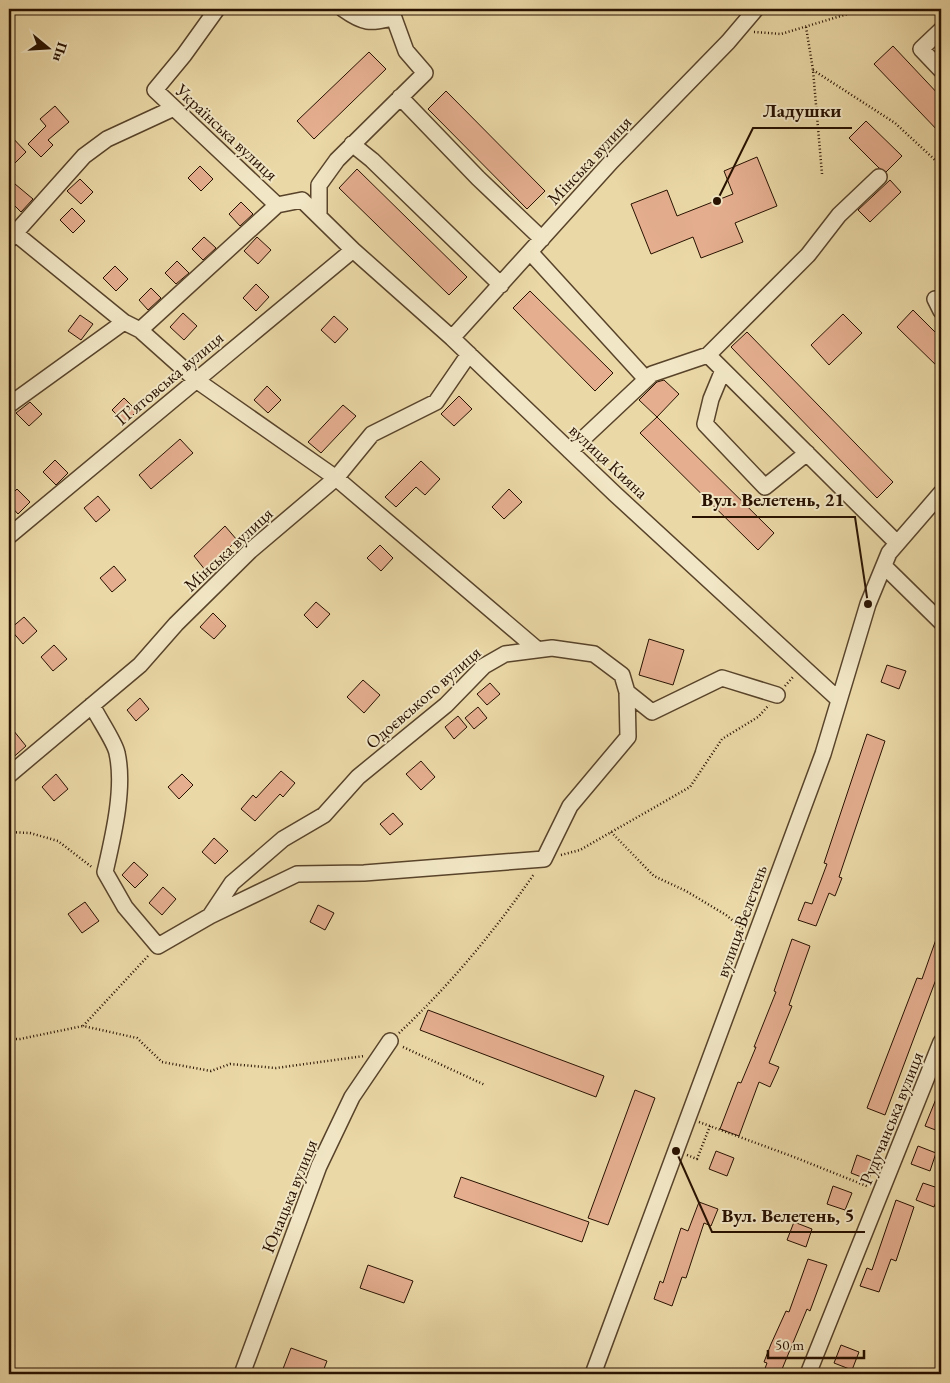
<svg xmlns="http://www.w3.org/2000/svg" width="950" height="1383" font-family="'EB Garamond',serif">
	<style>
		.building { fill: #e4ae8f; stroke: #281100 }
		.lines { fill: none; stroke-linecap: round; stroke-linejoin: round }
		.minor-casing { stroke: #58432a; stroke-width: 18 }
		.path { stroke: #281100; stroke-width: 2.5; stroke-dasharray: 1 2.5; stroke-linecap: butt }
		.minor { stroke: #f1e6c5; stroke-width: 15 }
		.labels { text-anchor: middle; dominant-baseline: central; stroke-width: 4; stroke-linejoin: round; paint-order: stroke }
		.street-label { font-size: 18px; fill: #281100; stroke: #f1e6c5 }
		.leader { fill: none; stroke: #281100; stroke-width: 2 }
		.callout-dot { fill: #281100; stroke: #f1e6c5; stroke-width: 2 }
		.callout-label { font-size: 19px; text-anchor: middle; font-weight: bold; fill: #281100; stroke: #f1e6c5; stroke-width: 4; stroke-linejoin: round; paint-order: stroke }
	</style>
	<rect width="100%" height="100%" fill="#ead8a6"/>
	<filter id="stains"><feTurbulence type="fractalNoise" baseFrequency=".004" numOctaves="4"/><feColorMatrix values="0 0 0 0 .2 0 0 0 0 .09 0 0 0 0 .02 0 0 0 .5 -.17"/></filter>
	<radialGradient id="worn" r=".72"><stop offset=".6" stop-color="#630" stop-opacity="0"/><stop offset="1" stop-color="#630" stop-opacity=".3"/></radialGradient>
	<path class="building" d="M 893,46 L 941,97 L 941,134 L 874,64 Z
		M 369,52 L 386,69 L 314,139 L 297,121 Z
		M 446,91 L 545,191 L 527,209 L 428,109 Z
		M 55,106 L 69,122 L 48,140 L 53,145 L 41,157 L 28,144 L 46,126 L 40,119 Z
		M 866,121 L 902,156 L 886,172 L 879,168 L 849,138 Z
		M 9,134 L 26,152 L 9,169 Z
		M 757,157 L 777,206 L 735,223 L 743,242 L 701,258 L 693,237 L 651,254 L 631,204 L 667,190 L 677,216 L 733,194 L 724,171 Z
		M 200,166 L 213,179 L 201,191 L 188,178 Z
		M 357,169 L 467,277 L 449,295 L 339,188 Z
		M 9,179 L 33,199 L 21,212 L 9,200 Z
		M 80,179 L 93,192 L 81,204 L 67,191 Z
		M 890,180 L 901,192 L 870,222 L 858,210 Z
		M 241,202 L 253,214 L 240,226 L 229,214 Z
		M 72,208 L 85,221 L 73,233 L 60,220 Z
		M 204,237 L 216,248 L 203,260 L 192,249 Z
		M 257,237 L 271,250 L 258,264 L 244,251 Z
		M 177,261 L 189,273 L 176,284 L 165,273 Z
		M 115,266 L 128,279 L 116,291 L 103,278 Z
		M 256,284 L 269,297 L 256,311 L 243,298 Z
		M 151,288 L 161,298 L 148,310 L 139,300 Z
		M 530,291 L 613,373 L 595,391 L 513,308 Z
		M 913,310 L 941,338 L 941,370 L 897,327 Z
		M 183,313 L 197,326 L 184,340 L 170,327 Z
		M 843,314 L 862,333 L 829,365 L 811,345 Z
		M 80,315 L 93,324 L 81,340 L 68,331 Z
		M 334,316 L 348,329 L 335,343 L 321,330 Z
		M 747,332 L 893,482 L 877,498 L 731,347 Z
		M 664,380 L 679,394 L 657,417 L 639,400 L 657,382 Z
		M 267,386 L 281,400 L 268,413 L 254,400 Z
		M 459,396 L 472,409 L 454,426 L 441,414 Z
		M 124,398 L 137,411 L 125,423 L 112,410 Z
		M 30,402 L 42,414 L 29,426 L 16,413 Z
		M 343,405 L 356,416 L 321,453 L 308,442 Z
		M 657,417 L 774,533 L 758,550 L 640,433 Z
		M 180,439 L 193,453 L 151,489 L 139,475 Z
		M 55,460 L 68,473 L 56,485 L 43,472 Z
		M 421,461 L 440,479 L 425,495 L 416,487 L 396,507 L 385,497 Z
		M 17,489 L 30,502 L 18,514 L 9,504 L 9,497 Z
		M 509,489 L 522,502 L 504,519 L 492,507 Z
		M 98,496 L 110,510 L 96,522 L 84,508 Z
		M 225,526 L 237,540 L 206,571 L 194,556 Z
		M 380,545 L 393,558 L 381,571 L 367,558 Z
		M 114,566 L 126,580 L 112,592 L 100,578 Z
		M 316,602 L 330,614 L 317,628 L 304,615 Z
		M 213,613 L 226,626 L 214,639 L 200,627 Z
		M 24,617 L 37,631 L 23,644 L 10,629 Z
		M 649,639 L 684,650 L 673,685 L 639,675 Z
		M 54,645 L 67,659 L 53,671 L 41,657 Z
		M 887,665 L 906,671 L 899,689 L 881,682 Z
		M 363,680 L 380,695 L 364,713 L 347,697 Z
		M 490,683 L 500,694 L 487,705 L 477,694 Z
		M 140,698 L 149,709 L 136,721 L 127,710 Z
		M 478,707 L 487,718 L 474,729 L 465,718 Z
		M 458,716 L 467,727 L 454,739 L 445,727 Z
		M 9,725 L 26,746 L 9,761 Z
		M 867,734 L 885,741 L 839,877 L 842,878 L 835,896 L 829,893 L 816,926 L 798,920 L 805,902 L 812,904 L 827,864 L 824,863 Z
		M 421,761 L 435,777 L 421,790 L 406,774 Z
		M 281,771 L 295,783 L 283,797 L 280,794 L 255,821 L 241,809 L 253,795 L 256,798 Z
		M 56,774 L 68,789 L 54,801 L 42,787 Z
		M 182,774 L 193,785 L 179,799 L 168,787 Z
		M 393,813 L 403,824 L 390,835 L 380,824 Z
		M 214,838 L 228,851 L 215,864 L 202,852 Z
		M 134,862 L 148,875 L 135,888 L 122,875 Z
		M 163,887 L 176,899 L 162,915 L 149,903 Z
		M 85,902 L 99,921 L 82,933 L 68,914 Z
		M 318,905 L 334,913 L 325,930 L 310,922 Z
		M 940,928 L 941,966 L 885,1115 L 867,1108 L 917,978 L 922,979 Z
		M 792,939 L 810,946 L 789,1005 L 792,1006 L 769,1063 L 779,1067 L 770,1087 L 759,1082 L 739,1136 L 720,1129 L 738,1082 L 741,1083 L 756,1047 L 754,1047 L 776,992 L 774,991 Z
		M 428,1010 L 604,1076 L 596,1097 L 420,1030 Z
		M 940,1089 L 941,1089 L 941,1132 L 925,1126 Z
		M 635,1090 L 655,1098 L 608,1225 L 588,1218 Z
		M 918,1146 L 936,1153 L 930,1171 L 911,1164 Z
		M 716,1151 L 734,1158 L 727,1176 L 709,1169 Z
		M 857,1155 L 875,1162 L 869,1180 L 851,1173 Z
		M 461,1177 L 589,1222 L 582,1242 L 454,1197 Z
		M 923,1183 L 941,1189 L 934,1207 L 916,1200 Z
		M 833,1186 L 852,1193 L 845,1210 L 827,1204 Z
		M 896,1200 L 914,1207 L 896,1261 L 891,1259 L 879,1292 L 860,1286 L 867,1268 L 872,1270 Z
		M 699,1202 L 718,1209 L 711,1226 L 704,1223 L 686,1278 L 682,1277 L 672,1306 L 654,1299 L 660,1281 L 663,1283 L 681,1228 L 688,1231 Z
		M 794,1222 L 812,1229 L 806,1247 L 787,1240 Z
		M 808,1259 L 827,1265 L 810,1311 L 807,1309 L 780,1374 L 763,1374 L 767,1363 L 764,1362 L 771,1344 L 786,1311 L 789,1312 Z
		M 368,1265 L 413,1281 L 404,1303 L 360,1288 Z
		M 841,1345 L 859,1352 L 852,1370 L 834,1363 Z
		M 291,1348 L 327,1361 L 322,1374 L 281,1374 Z"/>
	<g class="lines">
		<defs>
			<path id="minor" d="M 217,9 L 184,55 L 155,90 L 277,205 L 302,200 L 353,250 L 452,338 L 615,494 L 839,700
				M 941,30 L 921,49 L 941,70
				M 400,97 L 478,178 L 542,239
				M 352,144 L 372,160 L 501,285
				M 319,216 L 319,185 L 337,160 L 425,73 L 406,51 L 394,18 C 369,23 364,24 343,9
				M 16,234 L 124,322 L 140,330 L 196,380 L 336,478 L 538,650
				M 9,240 L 84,156 L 107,139 L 174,108
				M 530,252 L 646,379
				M 935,299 L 941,311
				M 140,330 L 277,205
				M 452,338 L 611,162 L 728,42 L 756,9
				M 708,355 L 896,542
				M 723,370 L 711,399 L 705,424 L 765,487 L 807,453
				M 9,405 L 124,322
				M 570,451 L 652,374 L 708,355 L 808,255 L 839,215 L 879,177
				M 9,536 L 353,250
				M 884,566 L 941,622
				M 627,692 L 652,712 L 722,678 L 777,695
				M 92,705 C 98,718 115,742 117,753 C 125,788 113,837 105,872 L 125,907 L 158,946 L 210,916 L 232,883 L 283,839 L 324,815 L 358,777 L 446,705 L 484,666 L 505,654 L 552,648 L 594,654 L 622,675 L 627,692 L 628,737 L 570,806 L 544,859 L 364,873 L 297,874 L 210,916
				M 9,775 L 140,665 L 176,624 L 250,551 L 336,478 L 372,434 L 436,402 L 469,354
				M 242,1374 L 319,1166 L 352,1097 L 390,1041
				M 593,1374 L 823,754 L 868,604 L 889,553 L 941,493
				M 808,1374 L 941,1042"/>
		</defs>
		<use href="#minor" class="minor-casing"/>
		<path class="path" d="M 806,27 L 813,70 L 822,174
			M 754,32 L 781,34 L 864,9
			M 813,70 L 895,123 L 935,160 L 941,164
			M 785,686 L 793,677
			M 9,832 L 30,833 L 58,841 L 93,868
			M 611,832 L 654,876 L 686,891 L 726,915 L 743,929
			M 561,855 L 580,850 L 690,787 L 722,739 L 758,717 L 769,705
			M 148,956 L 83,1026 L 137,1038 L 162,1062 L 211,1071 L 230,1064 L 276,1068 L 364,1056
			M 399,1033 C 450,985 494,932 534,874
			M 9,1039 L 20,1039 L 83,1026
			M 403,1047 L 485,1085
			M 699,1122 L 794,1157 L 869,1187
			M 687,1155 L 697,1159 L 710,1126"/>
		<use href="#minor" class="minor"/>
	</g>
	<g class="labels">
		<g class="street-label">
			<text transform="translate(227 132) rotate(43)">Українська вулиця</text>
			<text transform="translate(589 160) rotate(-47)">Мінська вулиця</text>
			<text transform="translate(169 378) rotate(-40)">П’ятовська вулиця</text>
			<text transform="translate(609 461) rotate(43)">вулиця Кияна</text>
			<text transform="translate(228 549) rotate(-43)">Мінська вулиця</text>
			<text transform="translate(423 697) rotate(-41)">Одоєвського вулиця</text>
			<text transform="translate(741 921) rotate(-70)">вулиця Велетень</text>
			<text transform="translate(891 1118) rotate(-68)">Рудучанська вулиця</text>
			<text transform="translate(289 1196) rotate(-68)">Юнацька вулиця</text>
		</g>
	</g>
	<path class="leader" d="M717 201L753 128H852M868 604L855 517H692M676 1151L712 1232H865"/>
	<g class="callout-dot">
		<circle cx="717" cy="201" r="5"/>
		<circle cx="868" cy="604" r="5"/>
		<circle cx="676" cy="1151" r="5"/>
	</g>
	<g class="callout-label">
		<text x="802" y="117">Ладушки</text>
		<text x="773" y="506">Вул. Велетень, 21</text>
		<text x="788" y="1222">Вул. Велетень, 5</text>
	</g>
	<rect width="950" height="1383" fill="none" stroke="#ead8a6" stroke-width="30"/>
	<rect x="10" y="10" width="930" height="1363" fill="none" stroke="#281100" stroke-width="2.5"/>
	<rect x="15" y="15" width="920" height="1353" fill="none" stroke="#281100"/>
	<g transform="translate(48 48) rotate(108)" stroke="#f1e6c5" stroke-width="4" paint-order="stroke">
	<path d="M0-4L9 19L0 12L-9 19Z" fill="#281100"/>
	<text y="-8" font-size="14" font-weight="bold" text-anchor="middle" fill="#281100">Пн</text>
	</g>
	<path d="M768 1350v8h96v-8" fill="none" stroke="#281100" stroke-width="2.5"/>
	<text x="775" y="1350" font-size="15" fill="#281100" stroke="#f1e6c5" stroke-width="4" paint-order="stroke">50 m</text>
	<rect width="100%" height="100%" filter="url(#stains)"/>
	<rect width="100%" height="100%" fill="url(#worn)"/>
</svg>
